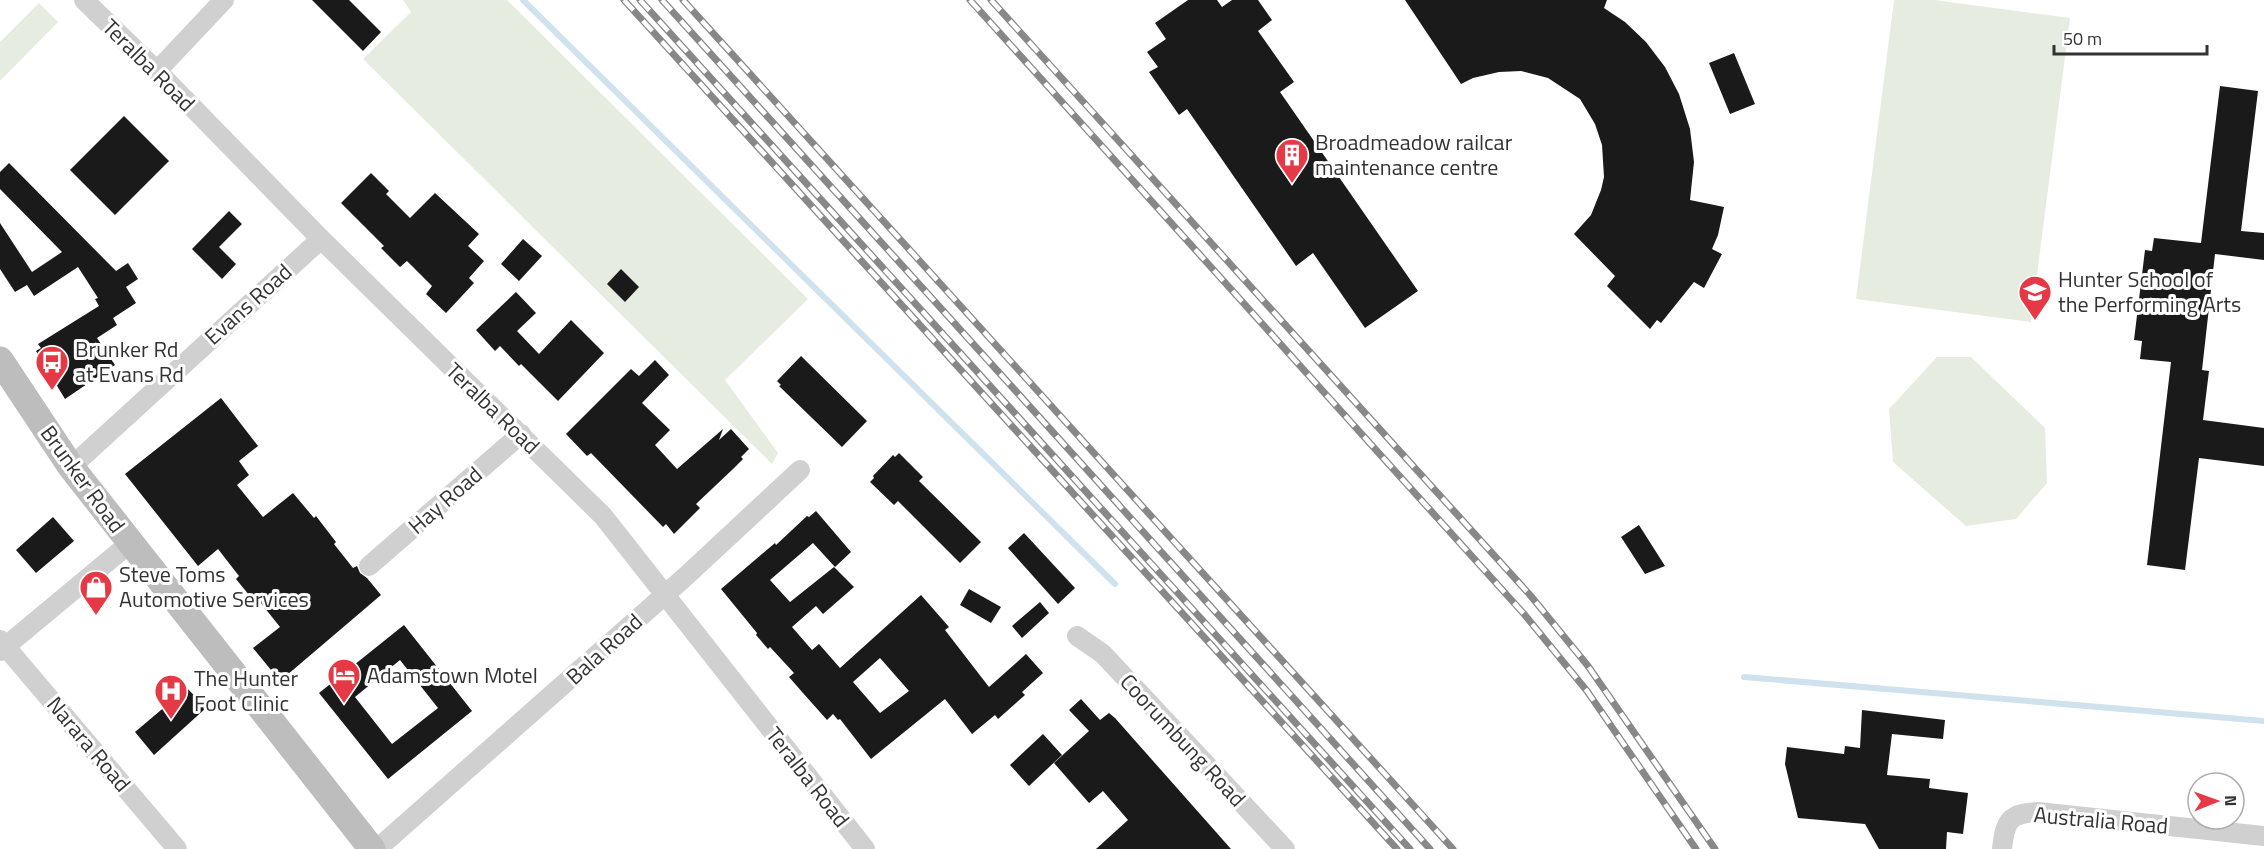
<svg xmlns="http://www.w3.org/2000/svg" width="2264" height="849" font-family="'Titillium Web',sans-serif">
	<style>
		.green { fill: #e6ecdf }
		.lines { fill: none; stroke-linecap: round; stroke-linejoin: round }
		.stream { stroke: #cfe2ee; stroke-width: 6 }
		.building { fill: #1a1a1a; fill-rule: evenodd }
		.street { stroke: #d0d0d0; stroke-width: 20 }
		.secondary { stroke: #bdbdbd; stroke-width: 27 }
		.rail-casing { stroke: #888; stroke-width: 7 }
		.rail { stroke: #fff; stroke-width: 4.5; stroke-dasharray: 14; stroke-linecap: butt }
		.labels { text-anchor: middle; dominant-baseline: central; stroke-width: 6; stroke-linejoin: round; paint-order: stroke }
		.street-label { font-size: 22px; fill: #333; stroke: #fff }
		.poi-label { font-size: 22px; fill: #333; stroke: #fff; text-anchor: start }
	</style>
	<rect width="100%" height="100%" fill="#fff"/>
	<path class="green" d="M 403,0 L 507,0 L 808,299 L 725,380 L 778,453 L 772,464 L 363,59 L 411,12 Z
		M 1894,0 L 1934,0 L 2070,18 L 2031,322 L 1856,299 Z
		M 39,3 L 58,22 L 0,81 L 0,42 Z
		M 1937,357 L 1971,357 L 2045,428 L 2047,483 L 2016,519 L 1966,526 L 1893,462 L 1889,409 Z"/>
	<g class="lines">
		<path class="stream" d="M 523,0 L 1115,584
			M 1744,677 L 2264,721"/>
	</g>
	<path class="building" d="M 312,0 L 349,0 L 381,32 L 363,51 Z
		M 1188,0 L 1217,0 L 1222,7 L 1232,0 L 1258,0 L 1272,20 L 1258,31 L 1294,82 L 1280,92 L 1418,291 L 1365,328 L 1313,253 L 1296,266 L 1187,109 L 1179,115 L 1149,72 L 1158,67 L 1147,52 L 1166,39 L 1155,23 Z
		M 1405,0 L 1607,0 L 1604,8 L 1625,22 L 1646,42 L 1665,67 L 1679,94 L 1690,129 L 1694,162 L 1690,200 L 1724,207 L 1718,235 L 1712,249 L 1722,254 L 1704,288 L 1694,282 L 1661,323 L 1657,320 L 1650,329 L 1607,286 L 1615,276 L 1574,234 L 1591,215 L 1601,190 L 1604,177 L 1602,145 L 1595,124 L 1580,99 L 1548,78 L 1521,71 L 1499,72 L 1473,78 L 1461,84 Z
		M 1734,53 L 1755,104 L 1730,114 L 1709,63 Z
		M 2220,86 L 2258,91 L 2241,231 L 2264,233 L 2264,260 L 2215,254 L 2202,370 L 2209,371 L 2203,420 L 2264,428 L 2264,466 L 2199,458 L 2185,570 L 2147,565 L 2171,362 L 2140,359 L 2142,341 L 2134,340 L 2145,250 L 2152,251 L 2154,238 L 2201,243 Z
		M 124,116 L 169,161 L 115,215 L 70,170 Z
		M 9,163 L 116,271 L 128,263 L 138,279 L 126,287 L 136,303 L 113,318 L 117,325 L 97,338 L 115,365 L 65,399 L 36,351 L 41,348 L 38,344 L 99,306 L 95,299 L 98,298 L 78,267 L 34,296 L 27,285 L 15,292 L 0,269 L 0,223 L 32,272 L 62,252 L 0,189 L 0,172 Z
		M 371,173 L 389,191 L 386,194 L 410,218 L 435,193 L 479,234 L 468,246 L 484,261 L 469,278 L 474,283 L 446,313 L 426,294 L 432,286 L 407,261 L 400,267 L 381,248 L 384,246 L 341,203 Z
		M 229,211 L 242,224 L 219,247 L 236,264 L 222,279 L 192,249 Z
		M 523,239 L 542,256 L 519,281 L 501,264 Z
		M 621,269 L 639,287 L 625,302 L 607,284 Z
		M 516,292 L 536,313 L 517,331 L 539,354 L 571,320 L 604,353 L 558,401 L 521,364 L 519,366 L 500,346 L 495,351 L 476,330 Z
		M 801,356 L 867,421 L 842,447 L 779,386 L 781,385 L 777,381 Z
		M 655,360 L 669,375 L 642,403 L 670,430 L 655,445 L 677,469 L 723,429 L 719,440 L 731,429 L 749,449 L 741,457 L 743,459 L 733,469 L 696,504 L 700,508 L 674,534 L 666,524 L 663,527 L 591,453 L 587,456 L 566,434 L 631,369 L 639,376 Z
		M 221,398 L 258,446 L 239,461 L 249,475 L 237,485 L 263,517 L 293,493 L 314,518 L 316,516 L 336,542 L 334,544 L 353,568 L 357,566 L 360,573 L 367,578 L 381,595 L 280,681 L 253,648 L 280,627 L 260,602 L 257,605 L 236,579 L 239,576 L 218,549 L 198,566 L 125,474 Z
		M 899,453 L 923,477 L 919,481 L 981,542 L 960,563 L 898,501 L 894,505 L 870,482 L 874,478 L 873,476 L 893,455 L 895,457 Z
		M 816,511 L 851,552 L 835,567 L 813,543 L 770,580 L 790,602 L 834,567 L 854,587 L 823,614 L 816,606 L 792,627 L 812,650 L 819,644 L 840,668 L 921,595 L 949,627 L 945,630 L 989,687 L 1026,654 L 1043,673 L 1022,692 L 1025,695 L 998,719 L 995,715 L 972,734 L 945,699 L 871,759 L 840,719 L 838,720 L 833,714 L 827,720 L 803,693 L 789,677 L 794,673 L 770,647 L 768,649 L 756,635 L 757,633 L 721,589 L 775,543 L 776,545 L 807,516 L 809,517 ZM 880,658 L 909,691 L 880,713 L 853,682 Z
		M 53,517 L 74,541 L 36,573 L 16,550 Z
		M 1639,525 L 1665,566 L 1645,574 L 1621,537 Z
		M 1024,533 L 1075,588 L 1058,604 L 1008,548 Z
		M 969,589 L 1001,607 L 991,623 L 960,605 Z
		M 1040,602 L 1049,613 L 1022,638 L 1012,626 Z
		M 404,625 L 472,711 L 388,779 L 319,693 ZM 400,660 L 438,708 L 392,744 L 355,697 Z
		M 187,688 L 206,708 L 154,755 L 135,732 Z
		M 1081,699 L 1100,720 L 1109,713 L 1115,718 L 1231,849 L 1096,849 L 1128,820 L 1103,791 L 1089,803 L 1054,763 L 1089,731 L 1069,710 Z
		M 1862,710 L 1945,720 L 1943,739 L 1892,734 L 1887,775 L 1930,779 L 1929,788 L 1968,793 L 1963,834 L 1947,832 L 1946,849 L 1879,849 L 1865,824 L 1798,818 L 1785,764 L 1787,747 L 1844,754 L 1845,746 L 1860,748 Z
		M 1043,734 L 1062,755 L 1029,786 L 1010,765 Z"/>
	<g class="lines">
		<path class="street" d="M 84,0 L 157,71 L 321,239 L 603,516 L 865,849
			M 157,71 L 224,0
			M 71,467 L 321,239
			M 369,566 L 521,434
			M 1077,636 L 1103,654 L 1285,849
			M 0,640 L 177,849
			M 0,651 L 130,543
			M 377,849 L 685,577 L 800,470
			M 2002,849 C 2005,821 2009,813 2038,812 L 2264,836"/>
		<path class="secondary" d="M 0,360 L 71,467 L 372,849"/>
		<defs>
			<path id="rail" d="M 624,0 L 1397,849
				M 640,0 L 1410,849
				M 662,0 L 1430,849
				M 683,0 L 1453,849
				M 970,0 L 1524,614 L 1587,691 L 1696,849
				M 991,0 L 1530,595 L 1588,666 L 1715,849"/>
		</defs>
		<use href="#rail" class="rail-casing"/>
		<use href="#rail" class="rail"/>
	</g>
	<defs>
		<symbol id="building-pin" viewBox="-11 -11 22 30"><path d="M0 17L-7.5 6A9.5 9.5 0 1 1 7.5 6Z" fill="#e63946" stroke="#fff"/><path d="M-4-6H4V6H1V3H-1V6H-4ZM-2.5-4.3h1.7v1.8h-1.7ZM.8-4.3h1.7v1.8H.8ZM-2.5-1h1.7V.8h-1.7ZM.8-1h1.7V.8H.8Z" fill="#fff"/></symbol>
		<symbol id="school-pin" viewBox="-11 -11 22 30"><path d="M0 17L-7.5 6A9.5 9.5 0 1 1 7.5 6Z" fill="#e63946" stroke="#fff"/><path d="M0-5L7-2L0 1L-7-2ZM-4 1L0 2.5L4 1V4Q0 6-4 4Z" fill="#fff"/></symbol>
		<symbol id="bus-pin" viewBox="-11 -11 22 30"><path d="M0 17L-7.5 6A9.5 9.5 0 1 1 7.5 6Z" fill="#e63946" stroke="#fff"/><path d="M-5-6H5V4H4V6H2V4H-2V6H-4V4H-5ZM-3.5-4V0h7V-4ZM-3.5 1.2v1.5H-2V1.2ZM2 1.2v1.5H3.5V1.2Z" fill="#fff"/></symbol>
		<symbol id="shop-pin" viewBox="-11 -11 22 30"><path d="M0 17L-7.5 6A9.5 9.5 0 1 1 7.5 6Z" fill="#e63946" stroke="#fff"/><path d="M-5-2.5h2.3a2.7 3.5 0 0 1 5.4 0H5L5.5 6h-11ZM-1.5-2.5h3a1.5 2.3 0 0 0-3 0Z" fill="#fff"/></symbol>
		<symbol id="hotel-pin" viewBox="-11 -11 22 30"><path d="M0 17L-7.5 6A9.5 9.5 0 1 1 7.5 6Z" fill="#e63946" stroke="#fff"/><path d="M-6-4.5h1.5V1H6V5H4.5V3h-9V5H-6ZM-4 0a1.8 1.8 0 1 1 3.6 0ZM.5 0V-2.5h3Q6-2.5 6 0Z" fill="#fff"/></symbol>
		<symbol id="hospital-pin" viewBox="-11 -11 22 30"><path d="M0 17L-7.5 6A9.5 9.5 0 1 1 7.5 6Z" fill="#e63946" stroke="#fff"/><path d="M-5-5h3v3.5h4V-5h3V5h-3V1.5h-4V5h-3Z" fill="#fff"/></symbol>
	</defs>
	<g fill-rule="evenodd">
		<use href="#building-pin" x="1273" y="136" width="38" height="52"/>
		<use href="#school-pin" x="2016" y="273" width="38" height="52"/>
		<use href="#bus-pin" x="33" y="343" width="38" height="52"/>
		<use href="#shop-pin" x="77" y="568" width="38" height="52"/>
		<use href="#hotel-pin" x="325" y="656" width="38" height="52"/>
		<use href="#hospital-pin" x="152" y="672" width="38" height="52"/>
	</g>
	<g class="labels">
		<g class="street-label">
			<text transform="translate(149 65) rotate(45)">Teralba Road</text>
			<text transform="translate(248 304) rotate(-42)">Evans Road</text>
			<text transform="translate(493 408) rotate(44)">Teralba Road</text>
			<text transform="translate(83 479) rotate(54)">Brunker Road</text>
			<text transform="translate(445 500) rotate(-41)">Hay Road</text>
			<text transform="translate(604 649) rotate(-42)">Bala Road</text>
			<text transform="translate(1183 740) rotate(47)">Coorumbung Road</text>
			<text transform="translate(89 744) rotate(50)">Narara Road</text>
			<text transform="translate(808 777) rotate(52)">Teralba Road</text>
			<text transform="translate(2101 820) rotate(5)">Australia Road</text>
		</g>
		<g class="poi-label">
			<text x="1315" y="142">Broadmeadow railcar<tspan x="1315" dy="25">maintenance centre</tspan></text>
			<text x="2058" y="279">Hunter School of<tspan x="2058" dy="25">the Performing Arts</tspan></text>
			<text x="75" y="349">Brunker Rd<tspan x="75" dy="25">at Evans Rd</tspan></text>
			<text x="119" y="574">Steve Toms<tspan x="119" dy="25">Automotive Services</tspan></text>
			<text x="367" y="675">Adamstown Motel</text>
			<text x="194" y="678">The Hunter<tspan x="194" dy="25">Foot Clinic</tspan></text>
		</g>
	</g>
	<g transform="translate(2216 801) rotate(89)"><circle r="28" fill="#ffffff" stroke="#adadad" stroke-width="1.5"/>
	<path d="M0-4.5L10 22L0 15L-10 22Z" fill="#e63946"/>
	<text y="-9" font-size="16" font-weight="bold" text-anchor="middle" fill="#333333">N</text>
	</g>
	<path d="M2054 45v9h153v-9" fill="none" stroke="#333333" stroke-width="3"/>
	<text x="2063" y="45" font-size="18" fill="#333333" stroke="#ffffff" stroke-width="4.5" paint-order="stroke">50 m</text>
</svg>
